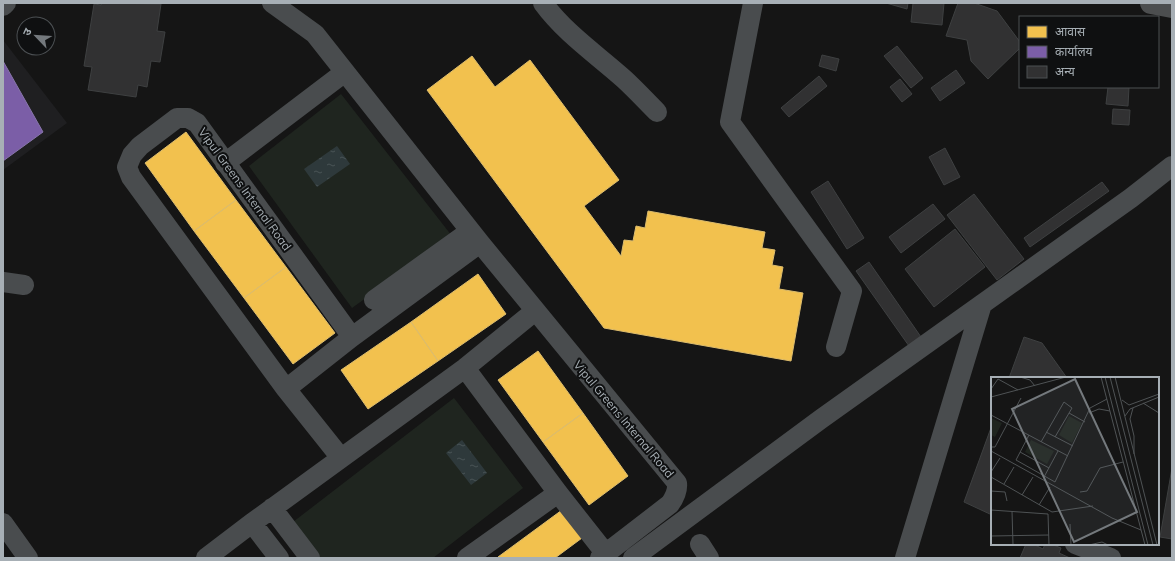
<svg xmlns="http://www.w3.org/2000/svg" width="1175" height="561" font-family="Mulish,'Noto Sans Devanagari',sans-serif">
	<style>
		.built { fill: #1f1f21 }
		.green { fill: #1f251f }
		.water { fill: url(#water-ripples) }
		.homes { fill: #f2c14e; stroke: #dcbc6d }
		.offices { fill: #7b5ea7; stroke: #8876ab }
		.building { fill: #313132; stroke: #3e4041 }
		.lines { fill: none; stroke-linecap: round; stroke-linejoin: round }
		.minor { stroke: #494c4e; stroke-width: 20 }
		.major { stroke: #4c4e4f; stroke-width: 22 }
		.labels { text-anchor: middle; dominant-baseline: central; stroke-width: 4; stroke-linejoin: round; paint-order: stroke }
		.street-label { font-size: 12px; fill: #a7afb5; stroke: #0f1011 }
		.inset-road { fill: none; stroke: #4f5355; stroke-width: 1 }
		.view { fill: #74797d; fill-opacity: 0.15; stroke: #74797d; stroke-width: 2 }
		.inset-edge { fill: none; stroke: #a7afb5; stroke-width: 2 }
	</style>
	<defs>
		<pattern id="water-ripples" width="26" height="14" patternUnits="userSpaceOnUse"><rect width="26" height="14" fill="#2e393b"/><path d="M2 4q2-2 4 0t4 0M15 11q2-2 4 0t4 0" fill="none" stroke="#495355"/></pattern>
	</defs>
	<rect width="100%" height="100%" fill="#151515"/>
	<path class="built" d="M 3,40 L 67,123 L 3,170 Z"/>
	<path class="green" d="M 341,94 L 452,236 L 352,308 L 249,166 Z
		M 454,398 L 523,488 L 433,558 L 320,558 L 293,522 Z"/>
	<path class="water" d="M 337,146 L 350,164 L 317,187 L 304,169 Z
		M 462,440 L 487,473 L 471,485 L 446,453 Z"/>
	<path class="homes" d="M 472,56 L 495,87 L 530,60 L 619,180 L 584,206 L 621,256 L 624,240 L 633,241 L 636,226 L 645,228 L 648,211 L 765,232 L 762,248 L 775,250 L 772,265 L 783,267 L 779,289 L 803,293 L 791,361 L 604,328 L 427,90 Z
		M 186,132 L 236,200 L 194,231 L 145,163 Z
		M 236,200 L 286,267 L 244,298 L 194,231 Z
		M 286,267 L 335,333 L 293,364 L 244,298 Z
		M 478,274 L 506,314 L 438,361 L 411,322 Z
		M 411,322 L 438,361 L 368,409 L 341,370 Z
		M 538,351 L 583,413 L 543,442 L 498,380 Z
		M 583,413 L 628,476 L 589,505 L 543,442 Z
		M 562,510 L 582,538 L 555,558 L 499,558 L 498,557 Z"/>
	<path class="offices" d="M 3,61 L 43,132 L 3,161 Z"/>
	<path class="building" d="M 102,3 L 161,4 L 157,31 L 165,32 L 160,62 L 151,61 L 147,87 L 138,85 L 136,97 L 88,90 L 92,67 L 84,66 L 94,4 L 101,5 Z
		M 886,3 L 908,3 L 907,9 Z
		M 913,3 L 944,3 L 942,25 L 911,22 Z
		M 958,3 L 974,3 L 997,11 L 1020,42 L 1020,48 L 988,79 L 971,61 L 967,40 L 946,36 Z
		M 897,46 L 923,78 L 911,88 L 884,56 Z
		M 822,55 L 839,59 L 836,71 L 819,66 Z
		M 956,70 L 965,83 L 940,101 L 931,88 Z
		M 819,76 L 827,86 L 789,117 L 781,108 Z
		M 900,79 L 912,94 L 902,102 L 890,87 Z
		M 1108,87 L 1129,87 L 1128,106 L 1106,104 Z
		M 1113,109 L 1130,110 L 1129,125 L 1112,124 Z
		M 945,148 L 960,177 L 944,185 L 929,157 Z
		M 828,181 L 864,238 L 847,249 L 811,192 Z
		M 1102,182 L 1109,191 L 1030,247 L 1024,238 Z
		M 974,194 L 1024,259 L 997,280 L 947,215 Z
		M 933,204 L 945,219 L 901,253 L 889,237 Z
		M 955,229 L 985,267 L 934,307 L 905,269 Z
		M 869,262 L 921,337 L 909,346 L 856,271 Z
		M 1024,337 L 1042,343 L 1067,378 L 1009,378 Z
		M 992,425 L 992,515 L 964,502 Z
		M 1172,468 L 1172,539 L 1160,537 Z
		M 1026,544 L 1033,544 L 1043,549 L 1045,544 L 1051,544 L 1061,548 L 1059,553 L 1070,558 L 1020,558 Z"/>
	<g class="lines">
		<path class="minor" d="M 272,3 L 315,34 L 480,243 L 677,483 C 678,491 675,497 670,504 L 600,558
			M 543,3 C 565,33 596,54 624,79 C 635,89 646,101 657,112
			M 753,3 L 730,122 L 852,291 L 836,347
			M 3,6 L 6,3
			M 225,163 L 345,72
			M 3,282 L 24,285
			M 374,300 L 470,231
			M 465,368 L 558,493 L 606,554
			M 286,389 L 352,337 L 480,243
			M 341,458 L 286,389 L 131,177 L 127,167 L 132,155 L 140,146 L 177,118 L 188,118 L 197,123 L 352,337
			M 272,508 L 310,558
			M 3,523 L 28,558
			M 252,523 L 279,558
			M 700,544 L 709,558
			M 1075,544 L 1111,558
			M 206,558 L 252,523 L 465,368 L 535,311
			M 467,558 L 558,493
			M 633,558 L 821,419 L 1131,198 L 1172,166
			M 905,558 L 982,304"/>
		<path class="major" d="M 1151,3 L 1172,7"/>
	</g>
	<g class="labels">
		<g class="street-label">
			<text transform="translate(245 189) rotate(54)">Vipul Greens Internal Road</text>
			<text transform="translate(624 419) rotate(50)">Vipul Greens Internal Road</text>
		</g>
	</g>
	<g transform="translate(991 377)">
		<rect width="168" height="168" fill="#151515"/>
		<path d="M 78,39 L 91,46 L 81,66 L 68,58 ZM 0,41 L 11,46 L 4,60 L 0,58 ZM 40,63 L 63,74 L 56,87 L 34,75 Z" fill="#1f251f"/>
		<path class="inset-road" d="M 29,0 L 39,3 L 44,9M 110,0 L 154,168M 114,0 L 157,168M 119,0 L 162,168M 124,0 L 166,168M 0,12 L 7,2 L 27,13M 0,20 L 75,0M 131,23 L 138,28 L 168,17M 152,26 L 168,36M 142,31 L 139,42 L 143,59 L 143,77M 78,36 L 94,45M 98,36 L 108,32 L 119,34M 0,38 L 77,79M 134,39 L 139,32 L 168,20M 55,55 L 82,69M 38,58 L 25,83 L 64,105 L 99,31 L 116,22M 50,65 L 73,25 L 81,31 L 64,60M 0,70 L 4,70 L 30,21M 0,74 L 121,141 L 150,153M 29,75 L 58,91M 0,95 L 9,81M 0,100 L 61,135 L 102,129M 53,100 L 67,74M 13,107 L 23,90M 0,114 L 14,115 L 16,124M 89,115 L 96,114 L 109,91 L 132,85M 31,118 L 42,100M 48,128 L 59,110M 0,133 L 57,137 L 58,168M 21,134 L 22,168M 79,147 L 80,168M 0,159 L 58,158M 98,168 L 111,165 L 117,168"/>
		<path class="view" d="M 84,2 L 146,135 L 83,165 L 21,32 Z"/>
		<rect width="168" height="168" class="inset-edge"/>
	</g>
	<rect width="1175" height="561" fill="none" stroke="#a7afb5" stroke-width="8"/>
	<rect x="1019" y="16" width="140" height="72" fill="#0f1011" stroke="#4c5053"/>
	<rect x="1027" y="26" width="20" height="12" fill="#f2c14e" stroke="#4c5053"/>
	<text x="1055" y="36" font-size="12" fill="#a7afb5">आवास</text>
	<rect x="1027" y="46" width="20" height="12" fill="#7b5ea7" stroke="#4c5053"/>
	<text x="1055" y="56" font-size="12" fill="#a7afb5">कार्यालय</text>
	<rect x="1027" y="66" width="20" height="12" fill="#313132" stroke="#4c5053"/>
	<text x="1055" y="76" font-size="12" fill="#a7afb5">अन्य</text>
	<g transform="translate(36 36) rotate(295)"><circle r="19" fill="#0f1011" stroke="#4c5053"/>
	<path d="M0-3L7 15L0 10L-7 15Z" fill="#74797d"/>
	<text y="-6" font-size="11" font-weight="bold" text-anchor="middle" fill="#a7afb5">उ</text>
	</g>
</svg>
